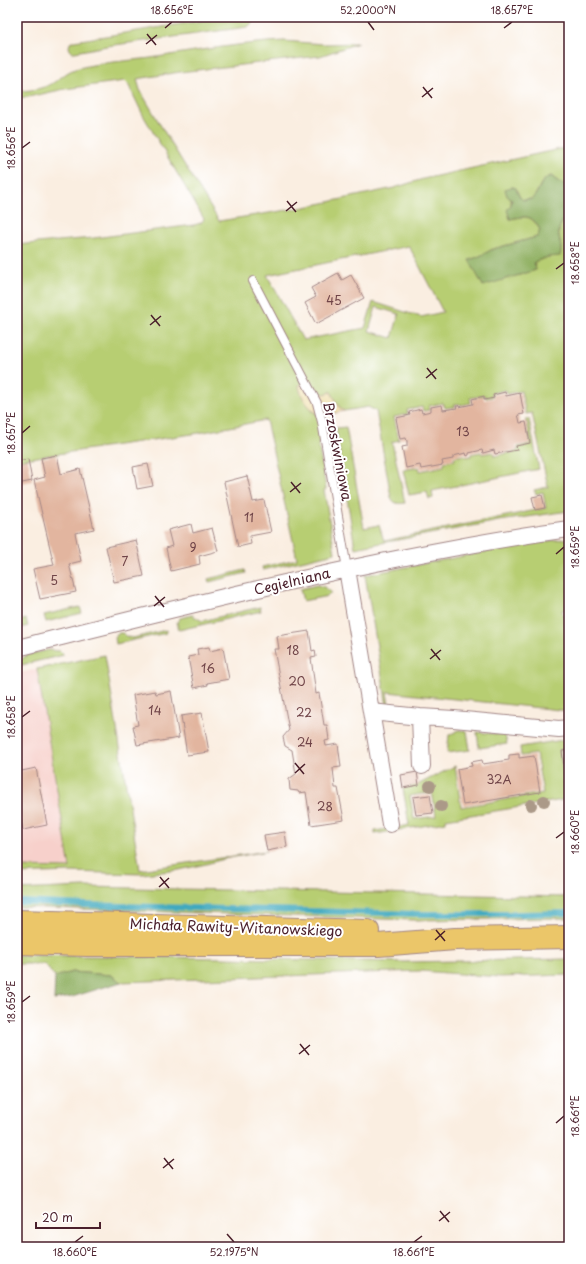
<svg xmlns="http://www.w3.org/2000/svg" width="586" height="1264" font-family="'Playpen Sans',sans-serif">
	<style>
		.built { fill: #f7d0cb }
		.green { fill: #b7ce72; stroke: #80764e; fill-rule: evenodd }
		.forest { fill: #91b164; stroke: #6e6848 }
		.sand { fill: #eeda9e; stroke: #9c7c64 }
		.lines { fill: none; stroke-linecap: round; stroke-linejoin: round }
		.stream { stroke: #3fa9bf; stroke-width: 6 }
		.building { fill: #e2b59f }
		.lane-casing { stroke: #a28686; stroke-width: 10 }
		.street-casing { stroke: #a28686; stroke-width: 18 }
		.primary-casing { stroke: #a28686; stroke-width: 24 }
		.lane { stroke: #fff; stroke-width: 8 }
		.street { stroke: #fff; stroke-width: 16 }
		.primary { stroke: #ebc669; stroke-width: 22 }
		.tree { fill: #ab9988 }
		.ticks { fill: none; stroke: #4a1f2b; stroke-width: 1.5 }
		.labels { text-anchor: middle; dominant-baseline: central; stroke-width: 4; stroke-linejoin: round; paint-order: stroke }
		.number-label { font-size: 12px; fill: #704448 }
		.street-label { font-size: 14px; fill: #4a1f2b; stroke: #fff }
		.neatline { fill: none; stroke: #4a1f2b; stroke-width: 1.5 }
		.ticks-label { font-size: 10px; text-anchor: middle; fill: #4a1f2b }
	</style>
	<rect width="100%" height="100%" fill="#fff"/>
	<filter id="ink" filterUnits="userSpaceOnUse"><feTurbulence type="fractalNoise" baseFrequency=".025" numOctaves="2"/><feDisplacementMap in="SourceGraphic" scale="8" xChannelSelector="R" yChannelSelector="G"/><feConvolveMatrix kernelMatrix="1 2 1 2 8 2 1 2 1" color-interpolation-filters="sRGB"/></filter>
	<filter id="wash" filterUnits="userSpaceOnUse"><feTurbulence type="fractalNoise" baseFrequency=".012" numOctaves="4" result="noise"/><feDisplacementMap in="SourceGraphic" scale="16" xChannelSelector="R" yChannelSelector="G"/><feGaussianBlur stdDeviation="0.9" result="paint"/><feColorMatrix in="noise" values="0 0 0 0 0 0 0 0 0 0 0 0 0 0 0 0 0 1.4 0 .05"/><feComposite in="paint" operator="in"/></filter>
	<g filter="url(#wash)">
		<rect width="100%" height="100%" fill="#faeee1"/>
		<path class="built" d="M 37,669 L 70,868 L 17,867 L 17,674 Z"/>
		<path class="green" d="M 225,17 L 254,17 L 255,20 L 248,27 L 107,46 L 75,52 L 71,52 L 69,47 L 70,43 L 74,41 Z
			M 284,41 L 323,44 L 358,43 L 320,56 L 180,72 L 137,79 L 140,90 L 168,138 L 219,221 L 300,208 L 394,188 L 423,179 L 569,147 L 569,183 C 561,186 557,180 551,176 C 538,181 541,189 532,199 L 523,200 L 519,196 L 516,188 L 512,187 L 510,219 C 526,216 531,214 540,230 L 537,237 L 493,249 L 478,257 L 469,260 L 516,276 L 536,270 L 534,262 L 548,257 L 560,255 C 564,242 553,234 563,221 L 569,220 L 569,511 L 499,521 L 355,548 L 336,428 L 346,427 L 364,528 L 379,525 L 384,541 L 546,508 L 543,492 L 536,494 L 534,490 L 548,487 L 532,413 L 526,414 L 521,391 L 507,394 L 506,390 L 492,393 L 492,397 L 486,398 L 485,395 L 470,398 L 471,403 L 461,405 L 460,404 L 455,404 L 455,407 L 445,408 L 443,403 L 429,406 L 429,410 L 423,411 L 422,407 L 407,410 L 408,414 L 394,417 L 399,440 L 392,442 L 405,503 C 398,504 394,504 391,497 L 376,411 L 368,407 L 344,411 L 340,408 L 331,392 C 322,396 319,394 312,387 L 312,411 L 320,416 L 322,441 L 318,442 L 326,489 L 324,490 L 335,553 L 263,570 L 262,567 L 297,559 L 266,420 L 199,433 L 17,460 L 17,245 L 58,241 L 94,238 L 194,225 L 201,223 L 204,219 L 143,115 L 128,84 L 125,81 L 65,89 L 28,97 L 17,98 L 17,91 C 28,91 43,89 53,83 C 61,78 68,70 79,68 C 102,62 127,61 151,58 C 195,51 240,43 284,41 ZM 409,246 L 443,312 L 421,317 L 373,302 L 365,328 L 303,340 L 267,275 ZM 376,307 L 399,314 L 392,338 L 369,331 Z
			M 525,419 L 529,419 L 539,469 L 432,491 L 433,498 L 429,499 L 427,492 L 409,495 L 403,470 L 419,467 L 420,471 L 444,466 L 444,462 L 455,460 L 454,457 L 465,455 L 466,457 L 471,456 L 471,454 L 481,452 L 482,454 L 493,452 L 494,456 L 518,451 L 518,447 L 531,444 L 527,422 L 526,422 Z
			M 569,538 L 569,609 L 562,610 L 569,642 L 569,711 L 388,692 L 387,692 L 389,706 L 387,706 L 365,575 L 521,545 Z
			M 245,570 L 246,573 L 209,582 L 208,579 Z
			M 317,585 L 324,587 L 331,592 L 328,596 L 303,601 L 300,589 Z
			M 80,607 L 82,613 L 46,622 L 44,615 Z
			M 260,607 L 261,611 L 179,630 L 177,622 L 180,618 L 192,615 L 202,621 Z
			M 26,619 L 28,626 L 17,629 L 17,622 Z
			M 166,630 L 166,633 L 116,644 L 115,637 L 118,633 L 123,633 L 127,637 L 133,638 Z
			M 49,650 L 60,651 L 64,655 L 17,666 L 18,662 L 27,655 Z
			M 105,655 L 140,870 L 267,851 L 224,859 L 206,864 L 179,870 L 142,874 L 69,872 L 17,874 L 17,867 L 70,868 L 37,669 Z
			M 459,730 L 467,731 L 470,750 L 447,753 L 449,735 Z
			M 477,732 L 505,735 L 507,744 L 479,748 Z
			M 569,739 L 569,748 L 560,750 L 565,789 L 569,789 L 569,799 L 446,819 L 446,822 L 375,834 L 375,831 L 409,825 L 403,788 L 419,785 L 419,784 L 455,766 L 461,807 L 543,793 L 536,754 L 521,756 L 520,747 ZM 432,792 L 436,816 L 414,819 L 410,796 Z
			M 84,887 L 569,897 L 569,918 L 413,920 L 17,907 L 17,890 Z
			M 17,955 L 225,958 L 404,962 L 569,959 L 569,975 L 500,977 L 420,971 L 121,982 L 111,975 L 72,972 L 55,977 L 44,964 L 17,964 Z"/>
		<path class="forest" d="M 551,176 C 557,180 561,186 569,183 L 569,220 L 563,221 C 553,234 564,242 560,256 L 548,257 L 534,262 L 536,270 L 483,286 L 469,260 L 478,257 L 493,249 L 537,237 L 540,230 C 532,214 526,216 510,219 L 507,210 L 511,205 L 512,200 L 507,196 L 505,189 L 512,187 L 516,188 L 519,196 L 523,200 L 532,199 C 541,190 538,181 551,176 Z
			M 72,972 L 111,975 L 121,982 L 72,997 L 54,1000 L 55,977 Z"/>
		<path class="sand" d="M 304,383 C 315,388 318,398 331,392 L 340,408 L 344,411 L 320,416 C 309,408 300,398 299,385 Z"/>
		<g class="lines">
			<path class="stream" d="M 17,902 L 85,905 L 420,914 L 522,914 L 569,913"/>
		</g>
		<g id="blocks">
			<path class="building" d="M 338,273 L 342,280 L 351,275 L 364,298 L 316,324 L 305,303 L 316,297 L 311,288 Z
				M 505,392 L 506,396 L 520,393 L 524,414 L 518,415 L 519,418 L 520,423 L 526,422 L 530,443 L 516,446 L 517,450 L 495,454 L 494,450 L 483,453 L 482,450 L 469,453 L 469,455 L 467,456 L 466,453 L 453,456 L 453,459 L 442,461 L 443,465 L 421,469 L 420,465 L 406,468 L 402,447 L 407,446 L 407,441 L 406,438 L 400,439 L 396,418 L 410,415 L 409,412 L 421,409 L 422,413 L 431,411 L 431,407 L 442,405 L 443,410 L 457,408 L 456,406 L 458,406 L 459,405 L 459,407 L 473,404 L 472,399 L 484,396 L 484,400 L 494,398 L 493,395 Z
				M 57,455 L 61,474 L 80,469 L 94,529 L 75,533 L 81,561 L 69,564 L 76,592 L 40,599 L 33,569 L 54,565 L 34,480 L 45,477 L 41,458 Z
				M 28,459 L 32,481 L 17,484 L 17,461 Z
				M 148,464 L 153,486 L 137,489 L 133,467 Z
				M 247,476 L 253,502 L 264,500 L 271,532 L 250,536 L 251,544 L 238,547 L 224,482 Z
				M 542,495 L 545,508 L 535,510 L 532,497 Z
				M 191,524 L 193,533 L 212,528 L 218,551 L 199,556 L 200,564 L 171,571 L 166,548 L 172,546 L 168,530 Z
				M 136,540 L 144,576 L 114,582 L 106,547 Z
				M 309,631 L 312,651 L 315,650 L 316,657 L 311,658 L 316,694 L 319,693 L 324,725 L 327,725 L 329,740 L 325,741 L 326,746 L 338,744 L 341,767 L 333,768 L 335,788 L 338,788 L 344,820 L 311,825 L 306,792 L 299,793 L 298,791 L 290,790 L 289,779 L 296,774 L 292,750 L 285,746 L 283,737 L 289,730 L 274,649 L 279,649 L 277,636 Z
				M 209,647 L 210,651 L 223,648 L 229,679 L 207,683 L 208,685 L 194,688 L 188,657 L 198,655 L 197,649 Z
				M 155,691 L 156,694 L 171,691 L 179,738 L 137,745 L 133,726 L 138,725 L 133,695 Z
				M 202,713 L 209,752 L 187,755 L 181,716 Z
				M 569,750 L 569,787 L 567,787 L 562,751 Z
				M 519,754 L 519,758 L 534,756 L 540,792 L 463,805 L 457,769 L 472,766 L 471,762 L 482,760 L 483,764 L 509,760 L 509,755 Z
				M 36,768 L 47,825 L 23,830 L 17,802 L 17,772 Z
				M 417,772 L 419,785 L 403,788 L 401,775 Z
				M 430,795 L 433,813 L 416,815 L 413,797 Z
				M 285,832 L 287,847 L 267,851 L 264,835 Z"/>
		</g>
	</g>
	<g filter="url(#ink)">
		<use href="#blocks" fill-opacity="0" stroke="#a28686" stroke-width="1"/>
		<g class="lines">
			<defs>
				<path id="lane" d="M 253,281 L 317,403 L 322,422 L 347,569"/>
				<path id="street" d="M 347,569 L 390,824
					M 17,648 C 162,612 306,575 453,548 C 491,541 530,534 569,529
					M 371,712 L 420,717 L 454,719 L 559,729 L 569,728
					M 420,717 L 422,766"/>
				<path id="primary" d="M 17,921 L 368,931
					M 17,943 L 87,945 L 378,945 L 455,939 L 569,937"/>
			</defs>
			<use href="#lane" class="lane-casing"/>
			<use href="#street" class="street-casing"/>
			<use href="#primary" class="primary-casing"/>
			<use href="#lane" class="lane"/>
			<use href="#street" class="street"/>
			<use href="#primary" class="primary"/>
		</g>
		<g class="tree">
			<circle cx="430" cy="786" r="6"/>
			<circle cx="544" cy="801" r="6"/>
			<circle cx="531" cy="805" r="6"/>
			<circle cx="441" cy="806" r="6"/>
		</g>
	</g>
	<path class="ticks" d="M 368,22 L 374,30M 165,28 L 172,22M 504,28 L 512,22M 147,34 L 156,45M 146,44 L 157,35M 423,87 L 432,98M 422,97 L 433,88M 22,148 L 30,142M 287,201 L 296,212M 286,211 L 297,202M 556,269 L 564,263M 151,315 L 160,326M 150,325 L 161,316M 427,368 L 436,379M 426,378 L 437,369M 22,433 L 30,426M 291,482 L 300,493M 290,492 L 301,483M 556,554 L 564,547M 155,596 L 164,607M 154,606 L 165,597M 431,649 L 440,660M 430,659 L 441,650M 22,717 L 30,711M 295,763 L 304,774M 295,773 L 305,764M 556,838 L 564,832M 160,877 L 169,888M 159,887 L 169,878M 436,930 L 445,941M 435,940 L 445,931M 22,1002 L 30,996M 300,1044 L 309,1055M 299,1054 L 310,1045M 556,1123 L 564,1116M 164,1158 L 173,1169M 163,1168 L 174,1159M 440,1211 L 449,1222M 439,1221 L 450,1212M 227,1234 L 234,1242M 75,1242 L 83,1236M 414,1242 L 422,1236"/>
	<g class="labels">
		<g class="number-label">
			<text x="334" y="300">45</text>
			<text x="463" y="431">13</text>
			<text x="249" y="517">11</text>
			<text x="193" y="547">9</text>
			<text x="125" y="561">7</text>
			<text x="54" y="580">5</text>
			<text x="293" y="650">18</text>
			<text x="208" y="668">16</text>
			<text x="297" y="681">20</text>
			<text x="155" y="710">14</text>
			<text x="304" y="712">22</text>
			<text x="305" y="742">24</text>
			<text x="499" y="779">32A</text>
			<text x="325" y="806">28</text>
		</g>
		<g class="street-label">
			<text transform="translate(338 451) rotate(79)">Brzoskwiniowa</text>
			<text transform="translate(292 581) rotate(-13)">Cegielniana</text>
			<text transform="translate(236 927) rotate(2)">Michała Rawity-Witanowskiego</text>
		</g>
	</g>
	<rect width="586" height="1264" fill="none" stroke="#fff" stroke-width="44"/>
	<path d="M36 1222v6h64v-6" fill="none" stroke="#4a1f2b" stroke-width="2"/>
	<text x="42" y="1222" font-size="12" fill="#4a1f2b" stroke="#ffffff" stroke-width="3" paint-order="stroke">20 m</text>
	<rect x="22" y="22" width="542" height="1220" class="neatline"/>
	<g class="ticks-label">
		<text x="172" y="14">18.656°E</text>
		<text x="368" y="14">52.2000°N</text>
		<text x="512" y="14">18.657°E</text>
		<text transform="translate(11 148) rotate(-90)" y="4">18.656°E</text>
		<text transform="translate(575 263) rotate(-90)" y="4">18.658°E</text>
		<text transform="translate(11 433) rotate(-90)" y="4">18.657°E</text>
		<text transform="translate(575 547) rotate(-90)" y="4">18.659°E</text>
		<text transform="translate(11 717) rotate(-90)" y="4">18.658°E</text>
		<text transform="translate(575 832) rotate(-90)" y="4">18.660°E</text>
		<text transform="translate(11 1002) rotate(-90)" y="4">18.659°E</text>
		<text transform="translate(575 1116) rotate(-90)" y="4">18.661°E</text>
		<text x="75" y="1256">18.660°E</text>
		<text x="234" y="1256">52.1975°N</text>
		<text x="414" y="1256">18.661°E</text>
	</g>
</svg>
